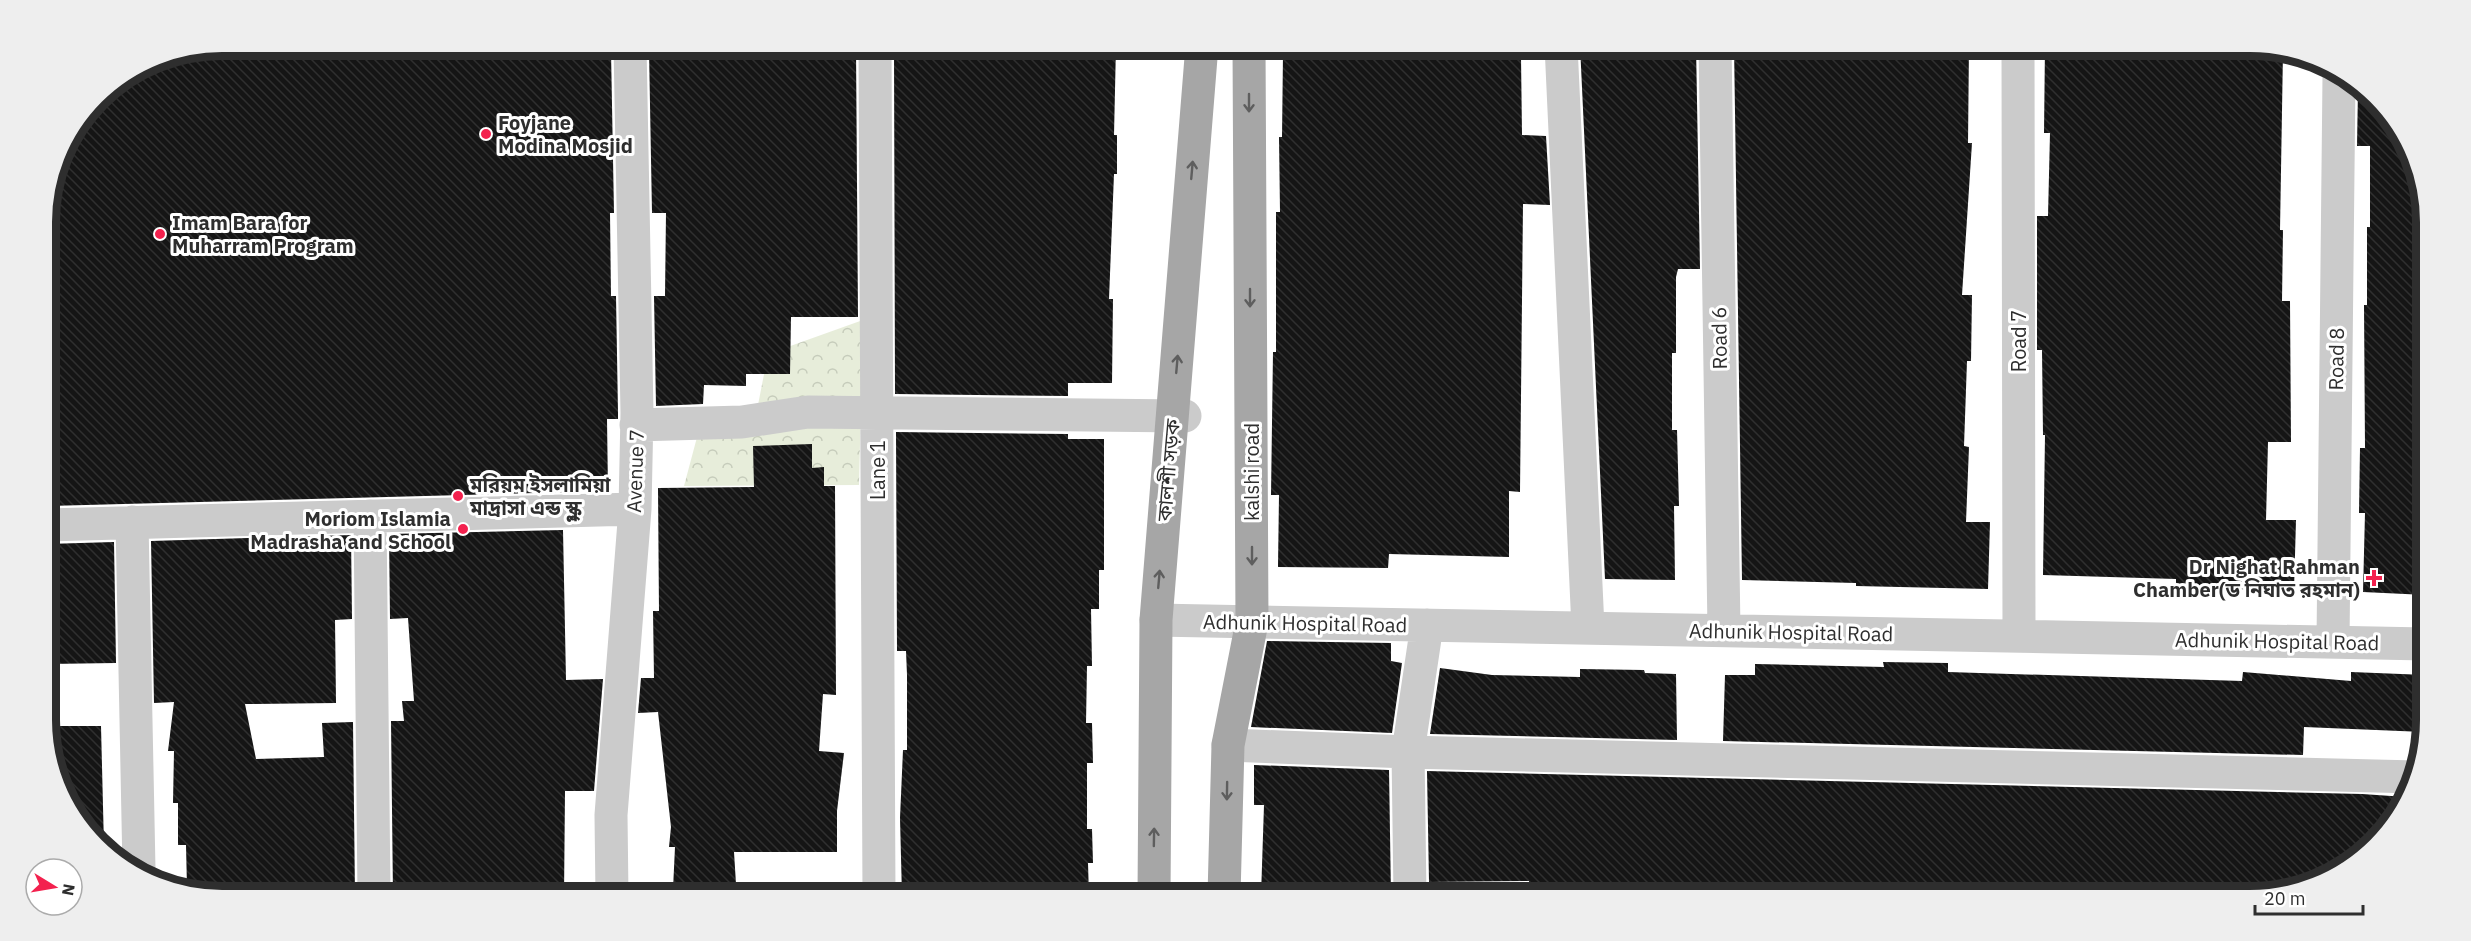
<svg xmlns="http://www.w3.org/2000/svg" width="2471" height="941" font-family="'IBM Plex Sans','Noto Sans Bengali',sans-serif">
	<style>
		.forest { fill: url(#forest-crowns) }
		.building { fill: url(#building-back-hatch) }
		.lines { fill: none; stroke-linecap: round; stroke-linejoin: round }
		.minor { stroke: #cbcbcb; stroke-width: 33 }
		.major { stroke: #a6a6a6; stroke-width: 33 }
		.oneway { stroke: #5e5e5e }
		.poi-dot { fill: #f3214e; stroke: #fff; stroke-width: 2 }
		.labels { text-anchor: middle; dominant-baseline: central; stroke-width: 6; stroke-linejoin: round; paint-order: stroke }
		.poi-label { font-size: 20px; font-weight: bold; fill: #2e2e2e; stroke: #fff; text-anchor: start }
		.street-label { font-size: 20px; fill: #2e2e2e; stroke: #fff }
		.rim { fill: none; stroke: #2e2e2e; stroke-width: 8 }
	</style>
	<defs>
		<pattern id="forest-crowns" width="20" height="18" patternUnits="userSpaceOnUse" patternTransform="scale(1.5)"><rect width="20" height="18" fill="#e7edda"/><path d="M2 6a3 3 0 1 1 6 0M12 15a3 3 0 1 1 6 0" fill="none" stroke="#c6ccbb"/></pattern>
		<pattern id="building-back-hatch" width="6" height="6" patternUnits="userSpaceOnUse" patternTransform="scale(1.5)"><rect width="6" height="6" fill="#151515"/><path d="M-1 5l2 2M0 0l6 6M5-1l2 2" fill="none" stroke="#2f2f2f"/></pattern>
	</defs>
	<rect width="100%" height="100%" fill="#fff"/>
	<path class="forest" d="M 863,320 L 859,485 L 684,486 L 700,426 L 757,410 L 768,354 Z"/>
	<path class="building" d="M 222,45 L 607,45 L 607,51 L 611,51 L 614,213 L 610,213 L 611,296 L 616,296 L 618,413 L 618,419 L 607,419 L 608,491 L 48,506 L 45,211 L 63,144 L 105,89 L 154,58 Z
		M 661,45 L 856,48 L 858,317 L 791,317 L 790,374 L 746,374 L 746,386 L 704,385 L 703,404 L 656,406 L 654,296 L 665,296 L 666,213 L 652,213 L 649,50 L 661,50 Z
		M 991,45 L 1116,45 L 1114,135 L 1117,135 L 1117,174 L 1114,174 L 1109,299 L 1113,299 L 1112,383 L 1068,383 L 1068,396 L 895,394 L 894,49 L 990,50 Z
		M 1406,45 L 1518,45 L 1518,57 L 1521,57 L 1522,135 L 1546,136 L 1550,205 L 1523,204 L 1520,492 L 1509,491 L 1509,557 L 1389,554 L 1388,568 L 1278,567 L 1279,495 L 1271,495 L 1273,352 L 1276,352 L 1276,212 L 1280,212 L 1279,137 L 1282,137 L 1283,54 L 1406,58 Z
		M 1580,45 L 1696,45 L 1700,269 L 1678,269 L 1676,277 L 1676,353 L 1672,353 L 1672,430 L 1677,430 L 1679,506 L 1674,506 L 1675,580 L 1605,579 Z
		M 1734,45 L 1969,45 L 1968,143 L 1972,143 L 1962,295 L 1972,295 L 1971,361 L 1967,361 L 1964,446 L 1969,447 L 1966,522 L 1990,522 L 1988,589 L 1856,586 L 1856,583 L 1742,580 Z
		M 2045,45 L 2250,45 L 2283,51 L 2280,230 L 2283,230 L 2282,301 L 2290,301 L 2291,442 L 2268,442 L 2266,520 L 2296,520 L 2294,590 L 2176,588 L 2176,579 L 2043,575 L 2045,435 L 2043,435 L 2042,350 L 2037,350 L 2037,216 L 2048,216 L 2050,133 L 2044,133 Z
		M 2358,89 L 2382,105 L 2424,198 L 2426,595 L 2363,592 L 2365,513 L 2359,513 L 2360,448 L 2365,448 L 2364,305 L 2367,305 L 2367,227 L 2370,227 L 2370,146 L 2357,146 Z
		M 896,432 L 1068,434 L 1068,439 L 1104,439 L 1104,570 L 1099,570 L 1099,609 L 1091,609 L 1092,666 L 1087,666 L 1086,723 L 1092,723 L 1093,763 L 1087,763 L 1087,829 L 1092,829 L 1093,863 L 1088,863 L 1089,896 L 902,896 L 900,818 L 903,750 L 907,750 L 907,675 L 906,651 L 897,651 Z
		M 812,444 L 812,468 L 824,467 L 824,486 L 835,486 L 836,695 L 823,694 L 819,751 L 844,753 L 837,811 L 837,852 L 734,852 L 736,884 L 673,889 L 675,847 L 669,847 L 671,827 L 658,712 L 638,713 L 641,678 L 654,678 L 653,611 L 659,611 L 658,488 L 754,487 L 753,446 Z
		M 563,530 L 566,680 L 603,679 L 594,791 L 565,791 L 564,896 L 393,896 L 391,721 L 404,721 L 402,701 L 414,701 L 408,618 L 390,619 L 389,534 Z
		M 351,535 L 352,619 L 335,620 L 336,703 L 245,704 L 256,759 L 324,757 L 322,723 L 353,722 L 355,896 L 311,896 L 311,885 L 187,888 L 186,845 L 178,845 L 178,803 L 173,803 L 174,751 L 168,751 L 174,702 L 154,703 L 151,541 Z
		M 114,542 L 116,663 L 48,664 L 47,544 Z
		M 1267,641 L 1391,643 L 1391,661 L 1402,663 L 1392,733 L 1251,727 Z
		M 1883,662 L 1948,663 L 1948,672 L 2242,681 L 2243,672 L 2351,681 L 2351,672 L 2426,675 L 2426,720 L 2424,732 L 2304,727 L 2303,755 L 1723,741 L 1725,675 L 1755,675 L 1755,664 L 1884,667 Z
		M 1440,668 L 1492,675 L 1580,677 L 1580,669 L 1644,670 L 1645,673 L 1676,674 L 1677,740 L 1430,734 Z
		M 48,726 L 101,726 L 104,846 L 89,836 L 48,754 Z
		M 1254,765 L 1389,770 L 1391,896 L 1261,896 L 1264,805 L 1254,805 Z
		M 1427,771 L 2362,794 L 2406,797 L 2396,818 L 2357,859 L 2317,883 L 2261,896 L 1702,896 L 1702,893 L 1644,893 L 1644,888 L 1529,889 L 1529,881 L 1429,882 Z"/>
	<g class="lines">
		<path class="minor" d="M 875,45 L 879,896
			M 1561,45 L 1588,628
			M 1715,45 L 1724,630
			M 2018,45 L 2019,636
			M 636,425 L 742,422 L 808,412 L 1185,416
			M 370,516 L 374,896
			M 132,522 L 139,869
			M 47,525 L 635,509
			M 1156,620 L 2426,644
			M 2333,642 L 2339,76
			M 1228,745 L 1408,752 L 2416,777
			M 612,896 L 611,815 L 635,509 L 637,413 L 630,45
			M 1410,896 L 1408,752 L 1427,625"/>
		<path class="major" d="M 1154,896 L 1156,620 L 1202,45
			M 1224,896 L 1228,745 L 1252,622 L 1249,45"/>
	</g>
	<defs><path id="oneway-shaft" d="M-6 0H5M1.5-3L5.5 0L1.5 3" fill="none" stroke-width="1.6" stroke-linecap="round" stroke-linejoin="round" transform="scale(1.5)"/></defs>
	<g class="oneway">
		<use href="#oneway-shaft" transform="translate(1249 103) rotate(90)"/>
		<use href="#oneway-shaft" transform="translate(1192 170) rotate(-85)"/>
		<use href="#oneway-shaft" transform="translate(1250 298) rotate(90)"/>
		<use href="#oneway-shaft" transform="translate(1177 364) rotate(-85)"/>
		<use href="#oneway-shaft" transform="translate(1252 556) rotate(90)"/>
		<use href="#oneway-shaft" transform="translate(1159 579) rotate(-85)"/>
		<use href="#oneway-shaft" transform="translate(1227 791) rotate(91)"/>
		<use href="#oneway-shaft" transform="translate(1154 837) rotate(-89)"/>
	</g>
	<g class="poi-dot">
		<circle cx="486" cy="134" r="6"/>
		<circle cx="160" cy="234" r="6"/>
		<circle cx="458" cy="496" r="6"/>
		<circle cx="463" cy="529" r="6"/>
		<path d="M2371 569h6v6h6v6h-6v6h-6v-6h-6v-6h6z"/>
	</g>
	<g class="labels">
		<g class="poi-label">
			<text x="498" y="122">Foyjane<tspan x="498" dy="23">Modina Mosjid</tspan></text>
			<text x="172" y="222">Imam Bara for<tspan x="172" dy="23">Muharram Program</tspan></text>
			<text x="470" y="484">মরিয়ম ইসলামিয়া<tspan x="470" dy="23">মাদ্রাসা এন্ড স্কুল</tspan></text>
			<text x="451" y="518" text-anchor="end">Moriom Islamia<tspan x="451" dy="23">Madrasha and School</tspan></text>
			<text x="2360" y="566" text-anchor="end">Dr Nighat Rahman<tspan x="2360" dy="23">Chamber(ড নিঘাত রহমান)</tspan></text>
		</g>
		<g class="street-label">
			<text transform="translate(1719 338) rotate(-91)">Road 6</text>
			<text transform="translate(2018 341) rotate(-90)">Road 7</text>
			<text transform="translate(2336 359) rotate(-89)">Road 8</text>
			<text transform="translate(877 470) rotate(-90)">Lane 1</text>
			<text transform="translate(1168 470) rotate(-85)">কালশী সড়ক</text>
			<text transform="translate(635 471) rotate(-88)">Avenue 7</text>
			<text transform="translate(1251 472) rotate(-90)">kalshi road</text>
			<text transform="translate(1305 623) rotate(1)">Adhunik Hospital Road</text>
			<text transform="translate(1791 632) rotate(1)">Adhunik Hospital Road</text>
			<text transform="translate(2277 641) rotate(1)">Adhunik Hospital Road</text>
		</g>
	</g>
	<path d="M0 0H2471V941H0ZM222 56H2250A166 166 0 0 1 2416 222V720A166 166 0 0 1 2250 886H222A166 166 0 0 1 56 720V222A166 166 0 0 1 222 56Z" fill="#eee" fill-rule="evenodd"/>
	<path class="rim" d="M222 56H2250A166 166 0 0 1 2416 222V720A166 166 0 0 1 2250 886H222A166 166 0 0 1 56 720V222A166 166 0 0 1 222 56Z"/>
	<g transform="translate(54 887) rotate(101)"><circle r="28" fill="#ffffff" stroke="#ababab" stroke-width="1.5"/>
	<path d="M0-4.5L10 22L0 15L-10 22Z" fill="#f3214e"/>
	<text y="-9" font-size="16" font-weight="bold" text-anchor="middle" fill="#2e2e2e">N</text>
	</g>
	<path d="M2255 905v9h108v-9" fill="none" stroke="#2e2e2e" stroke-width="3"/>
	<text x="2264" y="905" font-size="18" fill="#2e2e2e" stroke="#ffffff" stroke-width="4.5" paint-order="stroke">20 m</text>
</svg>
